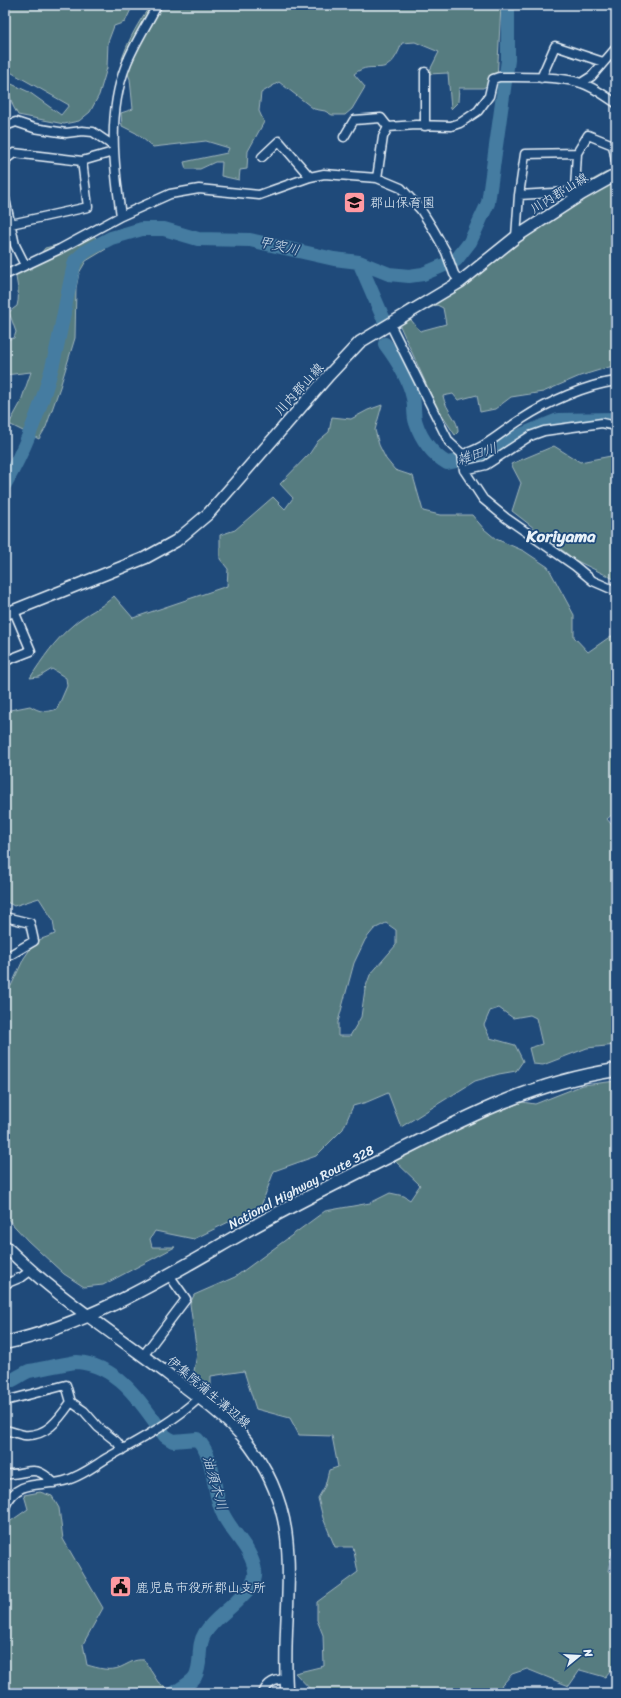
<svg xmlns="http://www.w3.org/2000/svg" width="621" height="1698" font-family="Sriracha,'Klee One',sans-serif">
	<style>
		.green { fill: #577b80; stroke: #a0b6bc; fill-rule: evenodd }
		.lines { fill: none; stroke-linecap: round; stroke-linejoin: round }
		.river { stroke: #457ca1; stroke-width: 14 }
		.minor-casing { stroke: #e8f1f8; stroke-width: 11 }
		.major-casing { stroke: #e8f1f8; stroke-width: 14 }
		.highway-casing { stroke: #e8f1f8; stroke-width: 15 }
		.minor { stroke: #1f4a7a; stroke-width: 8 }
		.major { stroke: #1f4a7a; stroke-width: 11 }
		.highway { stroke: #1f4a7a; stroke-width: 12 }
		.labels { text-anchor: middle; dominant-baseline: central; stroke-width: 3.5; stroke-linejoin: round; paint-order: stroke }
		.street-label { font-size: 13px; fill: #e8f1f8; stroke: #1f4a7a }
		.poi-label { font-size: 13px; fill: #e8f1f8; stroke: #1f4a7a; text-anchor: start }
		.water-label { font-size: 14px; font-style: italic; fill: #d0dfeb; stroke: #1f4a7a }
		.district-label { font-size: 17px; font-weight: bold; fill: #e8f1f8; stroke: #1f4a7a }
	</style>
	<rect width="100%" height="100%" fill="#1f4a7a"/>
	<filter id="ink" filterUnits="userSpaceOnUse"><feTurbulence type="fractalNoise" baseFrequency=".025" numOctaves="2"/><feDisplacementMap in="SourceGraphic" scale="8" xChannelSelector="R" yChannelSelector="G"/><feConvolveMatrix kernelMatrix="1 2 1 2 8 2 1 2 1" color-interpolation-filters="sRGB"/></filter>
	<g filter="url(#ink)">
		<path class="green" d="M 5,5 L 133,5 L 125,22 L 114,26 L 108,42 L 107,68 L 99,95 L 90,112 L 79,121 L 64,124 L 18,115 L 13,106 L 5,81 L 29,92 L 61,115 L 69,105 L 5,69 Z
			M 151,5 L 501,5 L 497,80 L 483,88 L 459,88 L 458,102 L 451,109 L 448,73 L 428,74 L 439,52 L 415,42 L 402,43 C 387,84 374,57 354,74 L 365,87 L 352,109 L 345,115 L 332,115 L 325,111 L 314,109 L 279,82 L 261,93 L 259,111 L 264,122 L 248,151 L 247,169 L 240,170 L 239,180 L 221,176 L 222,162 L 215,162 L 200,169 L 186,169 L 184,162 L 227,153 L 229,148 L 206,141 L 153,147 L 136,133 L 122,126 L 121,113 L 133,109 L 130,79 L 122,59 C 129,39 138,22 151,5 Z
			M 616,170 L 616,365 L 580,376 L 543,392 L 511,397 L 495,409 L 480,412 L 477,395 L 458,400 L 453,394 L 443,396 C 446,411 459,420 458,432 L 455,435 L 437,408 L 400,326 L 399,315 L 403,310 L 420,331 L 446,324 L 443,308 L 437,305 L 412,315 L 407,306 L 445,285 L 578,188 L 605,173 Z
			M 94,236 L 106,249 L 86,261 L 79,273 L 76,288 L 75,338 L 60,387 L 46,427 L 39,439 L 9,424 L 20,404 L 31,372 L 5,375 L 5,340 L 14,338 L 16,332 L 9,312 L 17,306 C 21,291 15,281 15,265 L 32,269 L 38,257 L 45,248 Z
			M 382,405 L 375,430 L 379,445 L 386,459 L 395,470 L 413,476 L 423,511 L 440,515 L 472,515 L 484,529 L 496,539 L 524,551 L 548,567 L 574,615 L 574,637 L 588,652 L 611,636 L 616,637 L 616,811 L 607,819 L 616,830 L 616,1045 L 587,1048 L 543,1065 L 533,1064 L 529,1048 L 542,1044 L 536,1018 L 530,1015 L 513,1018 L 499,1008 L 490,1011 L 484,1025 L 490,1038 L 515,1045 L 523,1061 L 516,1071 L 499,1074 L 475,1081 L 401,1127 L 388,1093 L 367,1102 L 353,1106 L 343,1129 L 316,1156 L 274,1171 L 261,1206 L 194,1239 L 155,1231 L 150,1239 L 152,1247 L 175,1247 L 103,1285 L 84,1287 L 64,1274 L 28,1241 L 5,1216 L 5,988 L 11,986 L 24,958 L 36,941 L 55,934 L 53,920 L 39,898 L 14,906 L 5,901 L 5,711 L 30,706 C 40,712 46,713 57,709 L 67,686 L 66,678 L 52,669 L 39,677 L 30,678 C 43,658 55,640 73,625 C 86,613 102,608 114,596 L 133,618 L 227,586 L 228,569 L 220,559 L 220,535 L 235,530 L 273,497 L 285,509 L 293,498 L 280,484 L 310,453 L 318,441 L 329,432 L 332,417 L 351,419 L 368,410 ZM 386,923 L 396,930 L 396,945 L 370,975 L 365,989 L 361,1017 L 350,1036 L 338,1036 L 338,1022 L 354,963 L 365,940 L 374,929 Z
			M 554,446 L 580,462 L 616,455 L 616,580 L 575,560 L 512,511 L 521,483 L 511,464 Z
			M 616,1081 L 616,1551 L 612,1551 L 608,1571 L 616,1574 L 615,1665 L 605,1677 L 580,1670 L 569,1686 L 527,1669 L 512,1674 L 495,1693 L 314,1693 L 295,1673 L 324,1666 L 323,1635 L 317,1620 L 317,1602 L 358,1572 L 353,1547 L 335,1547 L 323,1518 L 318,1498 L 325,1486 L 329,1470 L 338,1467 L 332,1436 L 299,1435 L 290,1418 L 256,1409 L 244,1371 L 211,1376 L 211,1393 L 193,1377 L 197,1354 L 190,1304 L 194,1295 L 235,1277 L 325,1211 L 370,1203 L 390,1193 L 404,1196 L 410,1200 L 420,1185 L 394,1160 L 474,1121 L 522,1102 L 535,1104 L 583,1085 Z
			M 40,1492 L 52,1496 L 59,1508 L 63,1539 L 103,1608 L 83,1644 L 87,1665 C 98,1668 110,1672 121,1667 C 130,1663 134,1659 144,1660 L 158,1682 L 166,1688 L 164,1693 L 5,1693 L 5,1525 L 28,1509 L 24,1495 Z"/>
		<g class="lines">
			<path class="river" d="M 359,262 L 385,322
				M 385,344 C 397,360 409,379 413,398 C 415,406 413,415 416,423 C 421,439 433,455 447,463 L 481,456 L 521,435 L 558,420 L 616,419
				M 5,484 C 25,449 40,410 51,371 C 61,335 66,297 75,261 L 86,251 L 111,238 L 142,229 L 164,229 L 198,239 L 250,240 L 334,259 L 359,262 L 389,274 L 409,276 L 423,274 L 456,260 L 470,242 L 488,203 L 508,60 L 508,5
				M 5,1383 C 14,1381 21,1374 29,1371 C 36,1370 72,1362 77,1362 C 119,1365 143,1405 165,1436 L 173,1441 L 197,1439 C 217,1459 211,1492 224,1516 C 233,1534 252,1549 255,1571 C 257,1583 245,1593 237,1601 C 226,1612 213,1620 205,1633 C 196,1647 203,1663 195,1677 C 191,1683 180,1689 174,1693"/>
			<defs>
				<path id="minor" d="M 425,72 L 425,126
					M 541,78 L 555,46 L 603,62
					M 581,83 L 592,76 L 616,48
					M 5,126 L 16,122 L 34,128 L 66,133 L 82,131 L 93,132 L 112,145
					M 344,137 L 354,120 L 381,118 L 388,127
					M 262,157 L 279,141 L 310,177
					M 5,165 L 6,159 L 14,153 L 82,161 L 113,152
					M 377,178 L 383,137 L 388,127 L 416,125 L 451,126 L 460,123 L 478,111 L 489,96 L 493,79 L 499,77 C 523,77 558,76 581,83 C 594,87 605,96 616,103
					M 519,195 L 570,192 L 575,189 L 577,153
					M 5,199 L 15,245 L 25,265
					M 121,216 C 114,166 107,114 126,65 C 134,44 147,25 157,5
					M 11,224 L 88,207 L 82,161
					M 516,237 L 519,195 L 525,154 L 577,153 L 588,135 L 613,145 L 616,161
					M 5,275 L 60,249 L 121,216 L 170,194 L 199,189 L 259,195 L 310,177 L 324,174 L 377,178 L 401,188 L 421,210 L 433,229 L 446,252 L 454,274 L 460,282
					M 390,324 L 449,442 L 462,454 L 464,470 L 483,499 L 506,518 L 575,566 L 593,581 L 616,591
					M 462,454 C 485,449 502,431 522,419 C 548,402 586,385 616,381
					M 464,470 L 486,465 L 530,436 L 544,431 L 602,423 L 616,426
					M 5,661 L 31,651 L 14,611
					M 5,917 L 30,923 L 34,941 L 5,958
					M 5,1284 L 22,1277 L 30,1271
					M 143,1356 L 186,1299 L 169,1275
					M 5,1401 L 66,1385 L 71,1402
					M 5,1430 C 11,1431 18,1434 24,1435 C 47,1437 59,1419 71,1402 L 84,1411 L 98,1427 L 117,1442 L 122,1450
					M 5,1474 C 29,1476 32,1461 54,1483
					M 5,1507 C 17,1478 41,1487 64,1481 C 80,1477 94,1466 107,1458 C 139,1440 172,1423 199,1398
					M 263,1693 C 268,1682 274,1680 286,1679"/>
				<path id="major" d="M 5,614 L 145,558 L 176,541 L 208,514 L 329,375 L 360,342 L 460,282 L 516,237 L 582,194 L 616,175
					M 5,1246 C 54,1295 113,1333 169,1375 C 194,1394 222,1413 243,1437 C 266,1465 281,1497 286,1533 C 293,1586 282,1640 287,1693"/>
				<path id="highway" d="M 5,1343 C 88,1325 164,1278 237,1236 C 285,1208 335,1184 384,1159 C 461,1120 529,1083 616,1070"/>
			</defs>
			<use href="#minor" class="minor-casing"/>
			<use href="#major" class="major-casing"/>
			<use href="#highway" class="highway-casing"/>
			<use href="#minor" class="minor"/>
			<use href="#major" class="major"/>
			<use href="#highway" class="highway"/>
		</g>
	</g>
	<defs>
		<symbol id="school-square" viewBox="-11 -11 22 22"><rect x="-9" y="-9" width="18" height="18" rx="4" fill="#ff9aa2" stroke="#1f4a7a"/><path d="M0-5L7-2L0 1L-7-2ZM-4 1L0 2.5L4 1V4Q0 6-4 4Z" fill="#111"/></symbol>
		<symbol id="civic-square" viewBox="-11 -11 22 22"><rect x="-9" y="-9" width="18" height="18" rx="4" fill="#ff9aa2" stroke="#1f4a7a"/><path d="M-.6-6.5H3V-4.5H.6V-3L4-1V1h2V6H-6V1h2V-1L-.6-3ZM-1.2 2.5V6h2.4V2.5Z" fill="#111"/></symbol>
	</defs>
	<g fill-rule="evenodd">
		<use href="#school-square" x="342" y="190" width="25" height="25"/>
		<use href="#civic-square" x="108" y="1574" width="25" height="25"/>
	</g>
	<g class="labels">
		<g class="street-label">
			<text transform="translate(559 193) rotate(-32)">川内郡山線</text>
			<text transform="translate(299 389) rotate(-48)">川内郡山線</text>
			<text transform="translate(301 1187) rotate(-28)">National Highway Route 328</text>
			<text transform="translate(209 1392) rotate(40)">伊集院蒲生溝辺線</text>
		</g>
		<g class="poi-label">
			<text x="370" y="202">郡山保育園</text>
			<text x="136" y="1587">鹿児島市役所郡山支所</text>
		</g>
		<g class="water-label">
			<text transform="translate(279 246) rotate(13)">甲突川</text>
			<text transform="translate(477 454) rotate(-18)">雑田川</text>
			<text transform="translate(215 1483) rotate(74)">油須木川</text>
		</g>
		<g class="district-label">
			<text x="561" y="536">Koriyama</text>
		</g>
	</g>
	<rect width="621" height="1698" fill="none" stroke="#1f4a7a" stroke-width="20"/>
	<rect x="10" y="10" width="601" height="1678" fill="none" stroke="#e8f1f8" stroke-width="1.5" filter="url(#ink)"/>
	<g transform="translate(579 1656) rotate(72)" stroke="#1f4a7a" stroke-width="3" paint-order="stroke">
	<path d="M0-3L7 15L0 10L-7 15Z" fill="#e8f1f8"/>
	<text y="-6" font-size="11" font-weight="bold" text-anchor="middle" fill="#e8f1f8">N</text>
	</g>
</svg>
